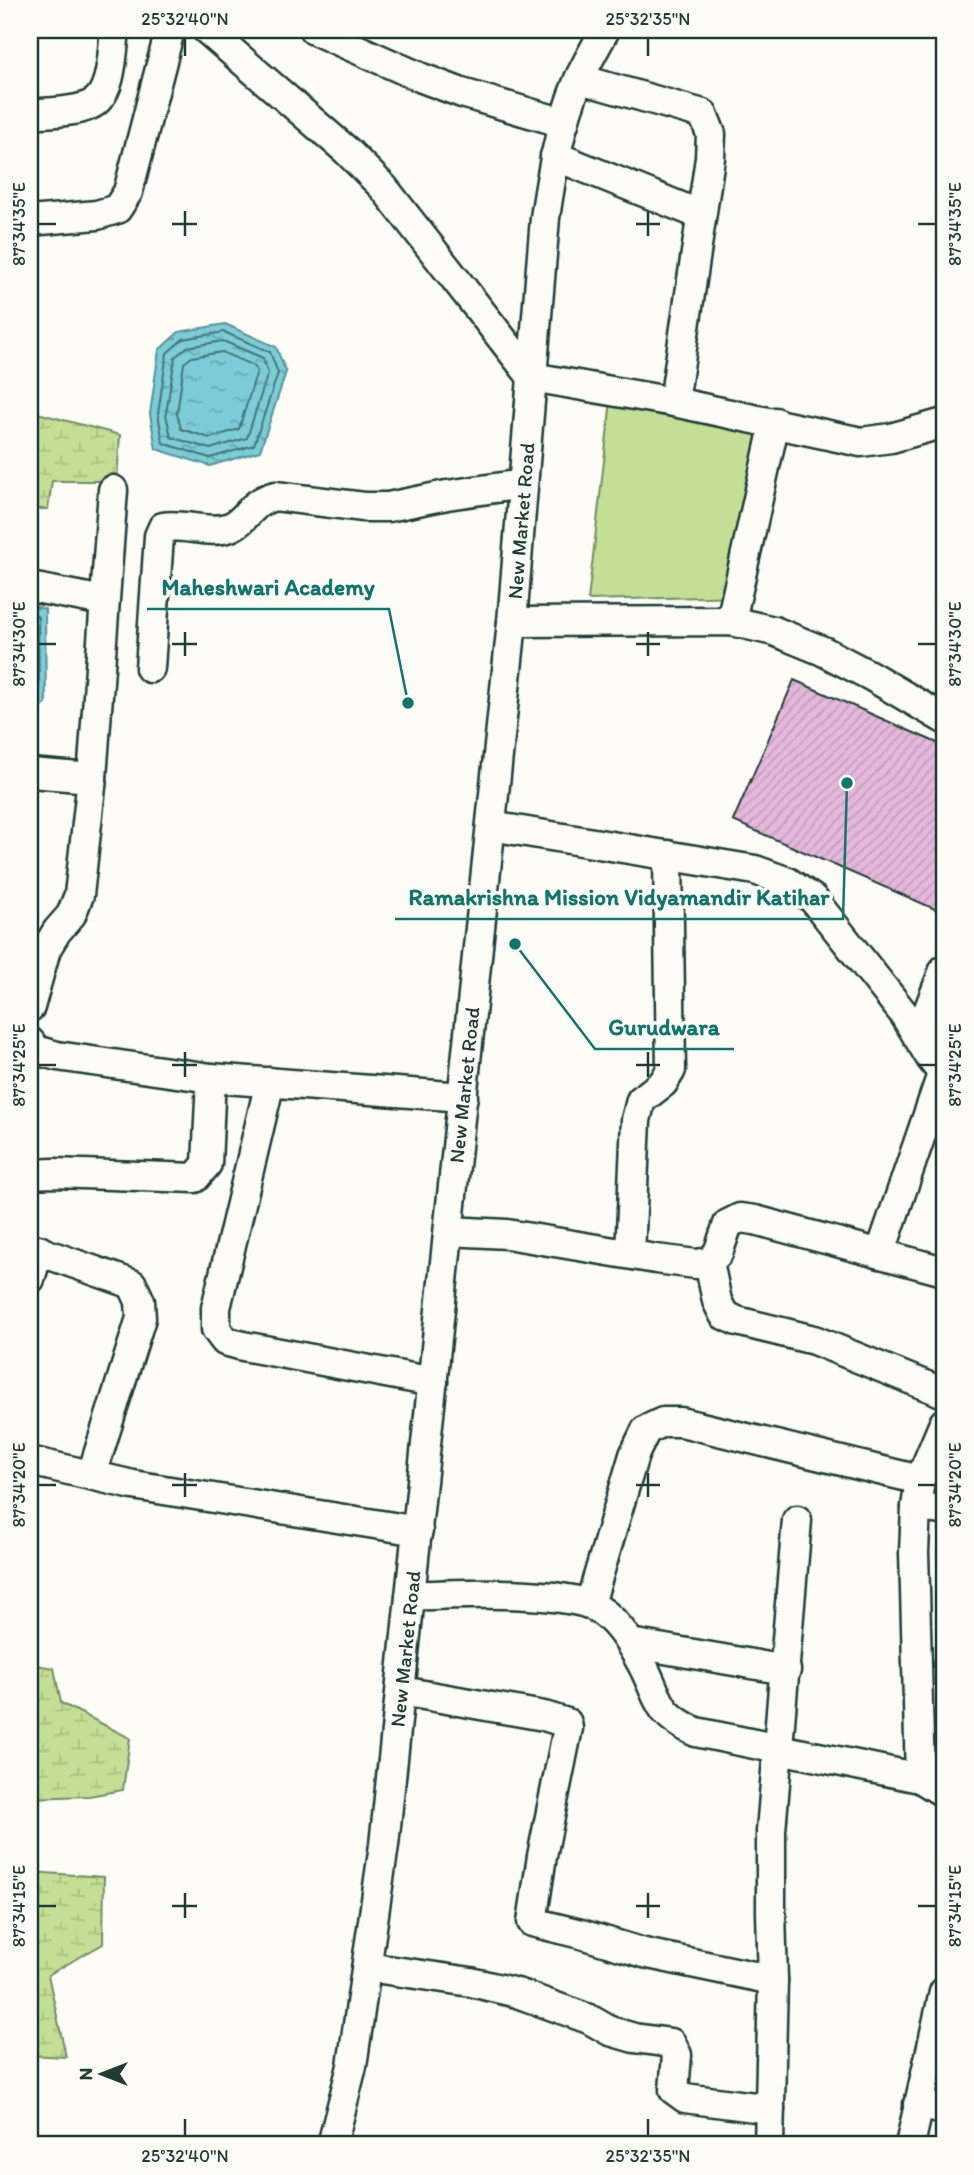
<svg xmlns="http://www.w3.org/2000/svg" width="974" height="2175" font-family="Itim,sans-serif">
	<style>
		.green { fill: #c3de95; stroke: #718e64; stroke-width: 2 }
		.wetland { fill: url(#wetland-marsh); stroke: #718e64; stroke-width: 2 }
		.water { fill: url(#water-ripples); stroke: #579396; stroke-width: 2 }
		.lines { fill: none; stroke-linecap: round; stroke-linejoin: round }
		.shore { stroke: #447676; stroke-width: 2 }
		.building { fill: url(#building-hatch); stroke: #1f3d34; stroke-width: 2 }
		.minor-casing { stroke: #1f3d34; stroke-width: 33 }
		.minor { stroke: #fdfcf7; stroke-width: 28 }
		.ticks { fill: none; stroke: #1f3d34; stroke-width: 2.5 }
		.labels { text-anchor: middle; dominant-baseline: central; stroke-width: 7; stroke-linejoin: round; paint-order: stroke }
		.street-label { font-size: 21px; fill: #1f3d34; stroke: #fdfcf7 }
		.leader { fill: none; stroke: #0f766e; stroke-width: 2.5 }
		.callout-dot { fill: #0f766e; stroke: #fdfcf7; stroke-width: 2.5 }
		.callout-label { font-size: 23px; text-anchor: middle; font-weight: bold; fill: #0f766e; stroke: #fdfcf7; stroke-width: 7; stroke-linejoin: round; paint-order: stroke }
		.neatline { fill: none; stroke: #1f3d34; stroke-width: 2.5 }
		.ticks-label { font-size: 18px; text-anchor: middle; fill: #1f3d34 }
	</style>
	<defs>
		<pattern id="wetland-marsh" width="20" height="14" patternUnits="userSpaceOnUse" patternTransform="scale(1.75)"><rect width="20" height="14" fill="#c3de95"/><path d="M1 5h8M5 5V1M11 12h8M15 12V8" fill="none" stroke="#a7bf81"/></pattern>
		<pattern id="water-ripples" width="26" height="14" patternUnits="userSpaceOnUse" patternTransform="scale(1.75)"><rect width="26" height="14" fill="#7cccd8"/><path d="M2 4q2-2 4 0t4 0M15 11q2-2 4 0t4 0" fill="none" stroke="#65a7b0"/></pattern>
		<pattern id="building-hatch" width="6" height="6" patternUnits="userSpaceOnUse" patternTransform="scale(1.75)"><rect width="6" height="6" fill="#e4b7db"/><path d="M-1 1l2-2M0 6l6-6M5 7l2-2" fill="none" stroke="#c39ebd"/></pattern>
	</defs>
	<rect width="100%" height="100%" fill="#fdfcf7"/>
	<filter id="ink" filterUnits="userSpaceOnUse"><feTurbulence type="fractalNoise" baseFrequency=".0143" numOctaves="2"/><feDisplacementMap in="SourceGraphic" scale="14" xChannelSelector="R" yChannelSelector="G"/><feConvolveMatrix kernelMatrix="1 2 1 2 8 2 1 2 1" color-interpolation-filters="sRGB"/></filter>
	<g filter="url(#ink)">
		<path class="green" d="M 611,400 L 766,423 L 743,596 L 588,600 Z"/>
		<path class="wetland" d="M 30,411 L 120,435 L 117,481 L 52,481 L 48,509 L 30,509 Z
			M 30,1664 L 54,1668 L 61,1703 L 130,1738 L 123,1790 L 89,1796 L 30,1798 Z
			M 30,1872 L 104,1877 L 103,1944 L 48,1975 L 66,2057 L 30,2055 Z"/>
		<path class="water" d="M 225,324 L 276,347 L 286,372 L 260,451 L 210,466 L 156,449 L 150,414 L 159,350 L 179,332 Z
			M 30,605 L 45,609 L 46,704 L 31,716 Z"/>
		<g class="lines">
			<path class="shore" d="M 224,332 L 270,352 L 278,373 L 254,445 L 210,458 L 163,443 L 158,414 L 167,353 L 183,339 Z
				M 223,341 L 263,358 L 268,373 L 247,438 L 210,449 L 171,437 L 166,414 L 175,357 L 187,347 Z
				M 222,352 L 254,366 L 257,371 L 239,429 L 210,438 L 181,429 L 177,414 L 184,363 L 192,357 Z
				M 30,612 L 38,617 L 39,699 L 30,708"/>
		</g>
		<path class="building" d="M 794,680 L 944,746 L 944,913 L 733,821 Z"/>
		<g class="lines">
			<defs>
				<g id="minor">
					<path d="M 207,30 L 347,151 L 384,188 L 532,377 L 674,402 L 861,442 L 891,438 L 944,423"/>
					<path d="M 314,30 L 422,78 L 462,93 L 564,123"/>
					<path d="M 580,79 L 703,114 L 711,134 L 710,158 L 674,402"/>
					<path d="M 30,114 C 48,112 73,113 90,105 C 113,95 112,52 115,30"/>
					<path d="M 555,156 L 701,215"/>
					<path d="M 30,221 L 97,215 L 117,209 L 128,192 L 170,30"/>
					<path d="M 30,587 L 104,601"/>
					<path d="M 731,621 L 775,422"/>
					<path d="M 512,622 L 731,621 L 774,631 L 823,651 L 871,676 L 944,719"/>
					<path d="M 150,668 L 159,536 L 163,527 C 184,523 209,535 230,527 C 248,520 250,502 275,496 L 364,507 L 388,507 L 447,495 L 523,484"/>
					<path d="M 30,773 L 92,778"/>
					<path d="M 491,826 L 755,870 L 788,882 L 813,899 L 904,1014 L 930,1057 L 944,1075"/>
					<path d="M 30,1007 L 46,949 L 57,931 L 71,915 L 79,895 L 92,778 L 113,490"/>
					<path d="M 918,1037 L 944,970"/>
					<path d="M 30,1042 L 36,1050 L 57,1056 L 211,1078 L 463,1097"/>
					<path d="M 270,1082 L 216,1308 L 216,1329 L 225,1341 L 243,1346 L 433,1382"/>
					<path d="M 30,1174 L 54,1173 L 195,1178 L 207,1164 L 211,1078"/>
					<path d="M 449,1231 L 507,1234 L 656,1259 L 696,1264 L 709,1262 L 718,1253 L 728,1224 L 740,1218 L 755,1220 L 944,1271"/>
					<path d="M 30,1248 L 132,1284 L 140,1301 L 141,1318 L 92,1474"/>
					<path d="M 630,1254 L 636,1120 L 641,1100 L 663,1083 L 671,1070 L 668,855"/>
					<path d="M 880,1254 L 942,1074"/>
					<path d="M 709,1262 L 717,1301 L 724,1315 L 737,1321 L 814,1340 L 944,1393"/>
					<path d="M 30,1279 L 39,1250"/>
					<path d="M 30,1461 L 133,1485 L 418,1531"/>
					<path d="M 916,1507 L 944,1510"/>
					<path d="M 410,1596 C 459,1594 506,1592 554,1597 C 565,1599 581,1600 591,1605 C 615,1616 630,1642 642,1664 C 661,1700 655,1713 696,1732 L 920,1778 L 944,1793"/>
					<path d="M 590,1604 L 634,1455 L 646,1430 L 663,1422 L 681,1422 L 920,1480"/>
					<path d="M 630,1643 L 786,1670"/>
					<path d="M 401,1691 L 544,1716 L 567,1723 L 568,1728 L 542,1856 L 532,1922 L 581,1934 L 644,1953 L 773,1980"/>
					<path d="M 920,1778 L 914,1552 L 916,1507 L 920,1480 L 944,1423"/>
					<path d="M 367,1967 L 471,1982 L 517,1993 L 589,2019 L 610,2031 L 634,2038 L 671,2043 L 677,2055 L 674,2090 L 685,2098 L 770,2109"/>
					<path d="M 918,2104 L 944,2110"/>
					<path id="s1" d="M 332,2145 L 352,2066 L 384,1845 L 512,622 L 545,218 C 552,170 560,124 579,79 C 587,62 596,46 605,30"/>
					<path d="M 769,2145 L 773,1980 L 771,1913 L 771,1831 L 797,1520"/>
					<path d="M 910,2145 L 944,1992"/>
				</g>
			</defs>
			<use href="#minor" class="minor-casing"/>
			<use href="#minor" class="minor"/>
		</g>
	</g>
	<path class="ticks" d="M 185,38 L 185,56M 648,38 L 648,56M 185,211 L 185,236M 648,211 L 648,236M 38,224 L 56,224M 172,224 L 197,224M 636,224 L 660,224M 918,224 L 936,224M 185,632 L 185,656M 648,632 L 648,656M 38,644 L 56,644M 172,644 L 197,644M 636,644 L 660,644M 918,644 L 936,644M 185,1052 L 185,1077M 648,1052 L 648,1077M 38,1065 L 56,1065M 172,1065 L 197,1065M 636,1065 L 660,1065M 918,1065 L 936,1065M 185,1473 L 185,1497M 648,1473 L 648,1497M 38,1485 L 56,1485M 172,1485 L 197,1485M 636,1485 L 660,1485M 918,1485 L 936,1485M 185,1893 L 185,1918M 648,1893 L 648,1918M 38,1906 L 56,1906M 172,1906 L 197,1906M 636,1906 L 660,1906M 918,1906 L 936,1906M 185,2119 L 185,2136M 648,2119 L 648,2136"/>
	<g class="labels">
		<g class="street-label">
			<text stroke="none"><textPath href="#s1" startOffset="1636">New Market Road</textPath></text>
			<text stroke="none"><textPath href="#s1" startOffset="1069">New Market Road</textPath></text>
			<text stroke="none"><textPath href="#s1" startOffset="502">New Market Road</textPath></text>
		</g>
	</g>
	<path class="leader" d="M408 703L389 609H147M847 783L843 919H395M515 944L595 1049H734"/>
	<g class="callout-dot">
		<circle cx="408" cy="703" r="7"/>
		<circle cx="847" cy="783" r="7"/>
		<circle cx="515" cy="944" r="7"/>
	</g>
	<g class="callout-label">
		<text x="268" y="595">Maheshwari Academy</text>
		<text x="619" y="905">Ramakrishna Mission Vidyamandir Katihar</text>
		<text x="664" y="1035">Gurudwara</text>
	</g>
	<rect width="974" height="2175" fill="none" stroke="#fdfcf7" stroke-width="77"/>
	<g transform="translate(102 2074) rotate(270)" stroke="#fdfcf7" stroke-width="5" paint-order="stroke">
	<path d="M0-5L12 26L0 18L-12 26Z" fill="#1f3d34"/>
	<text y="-10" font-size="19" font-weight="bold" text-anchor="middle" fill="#1f3d34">N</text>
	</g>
	<rect x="38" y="38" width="898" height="2098" class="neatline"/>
	<g class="ticks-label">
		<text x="185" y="25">25°32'40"N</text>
		<text x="648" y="25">25°32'35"N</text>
		<text transform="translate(955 224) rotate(-90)" y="6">87°34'35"E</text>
		<text transform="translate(19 224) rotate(-90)" y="6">87°34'35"E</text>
		<text transform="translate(955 644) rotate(-90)" y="6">87°34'30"E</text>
		<text transform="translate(19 644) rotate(-90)" y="6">87°34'30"E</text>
		<text transform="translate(955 1065) rotate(-90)" y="6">87°34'25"E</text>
		<text transform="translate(19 1065) rotate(-90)" y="6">87°34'25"E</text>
		<text transform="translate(19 1485) rotate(-90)" y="6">87°34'20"E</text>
		<text transform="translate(955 1485) rotate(-90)" y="6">87°34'20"E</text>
		<text transform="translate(955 1906) rotate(-90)" y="6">87°34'15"E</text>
		<text transform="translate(19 1906) rotate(-90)" y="6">87°34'15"E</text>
		<text x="185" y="2162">25°32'40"N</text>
		<text x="648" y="2162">25°32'35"N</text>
	</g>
</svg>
